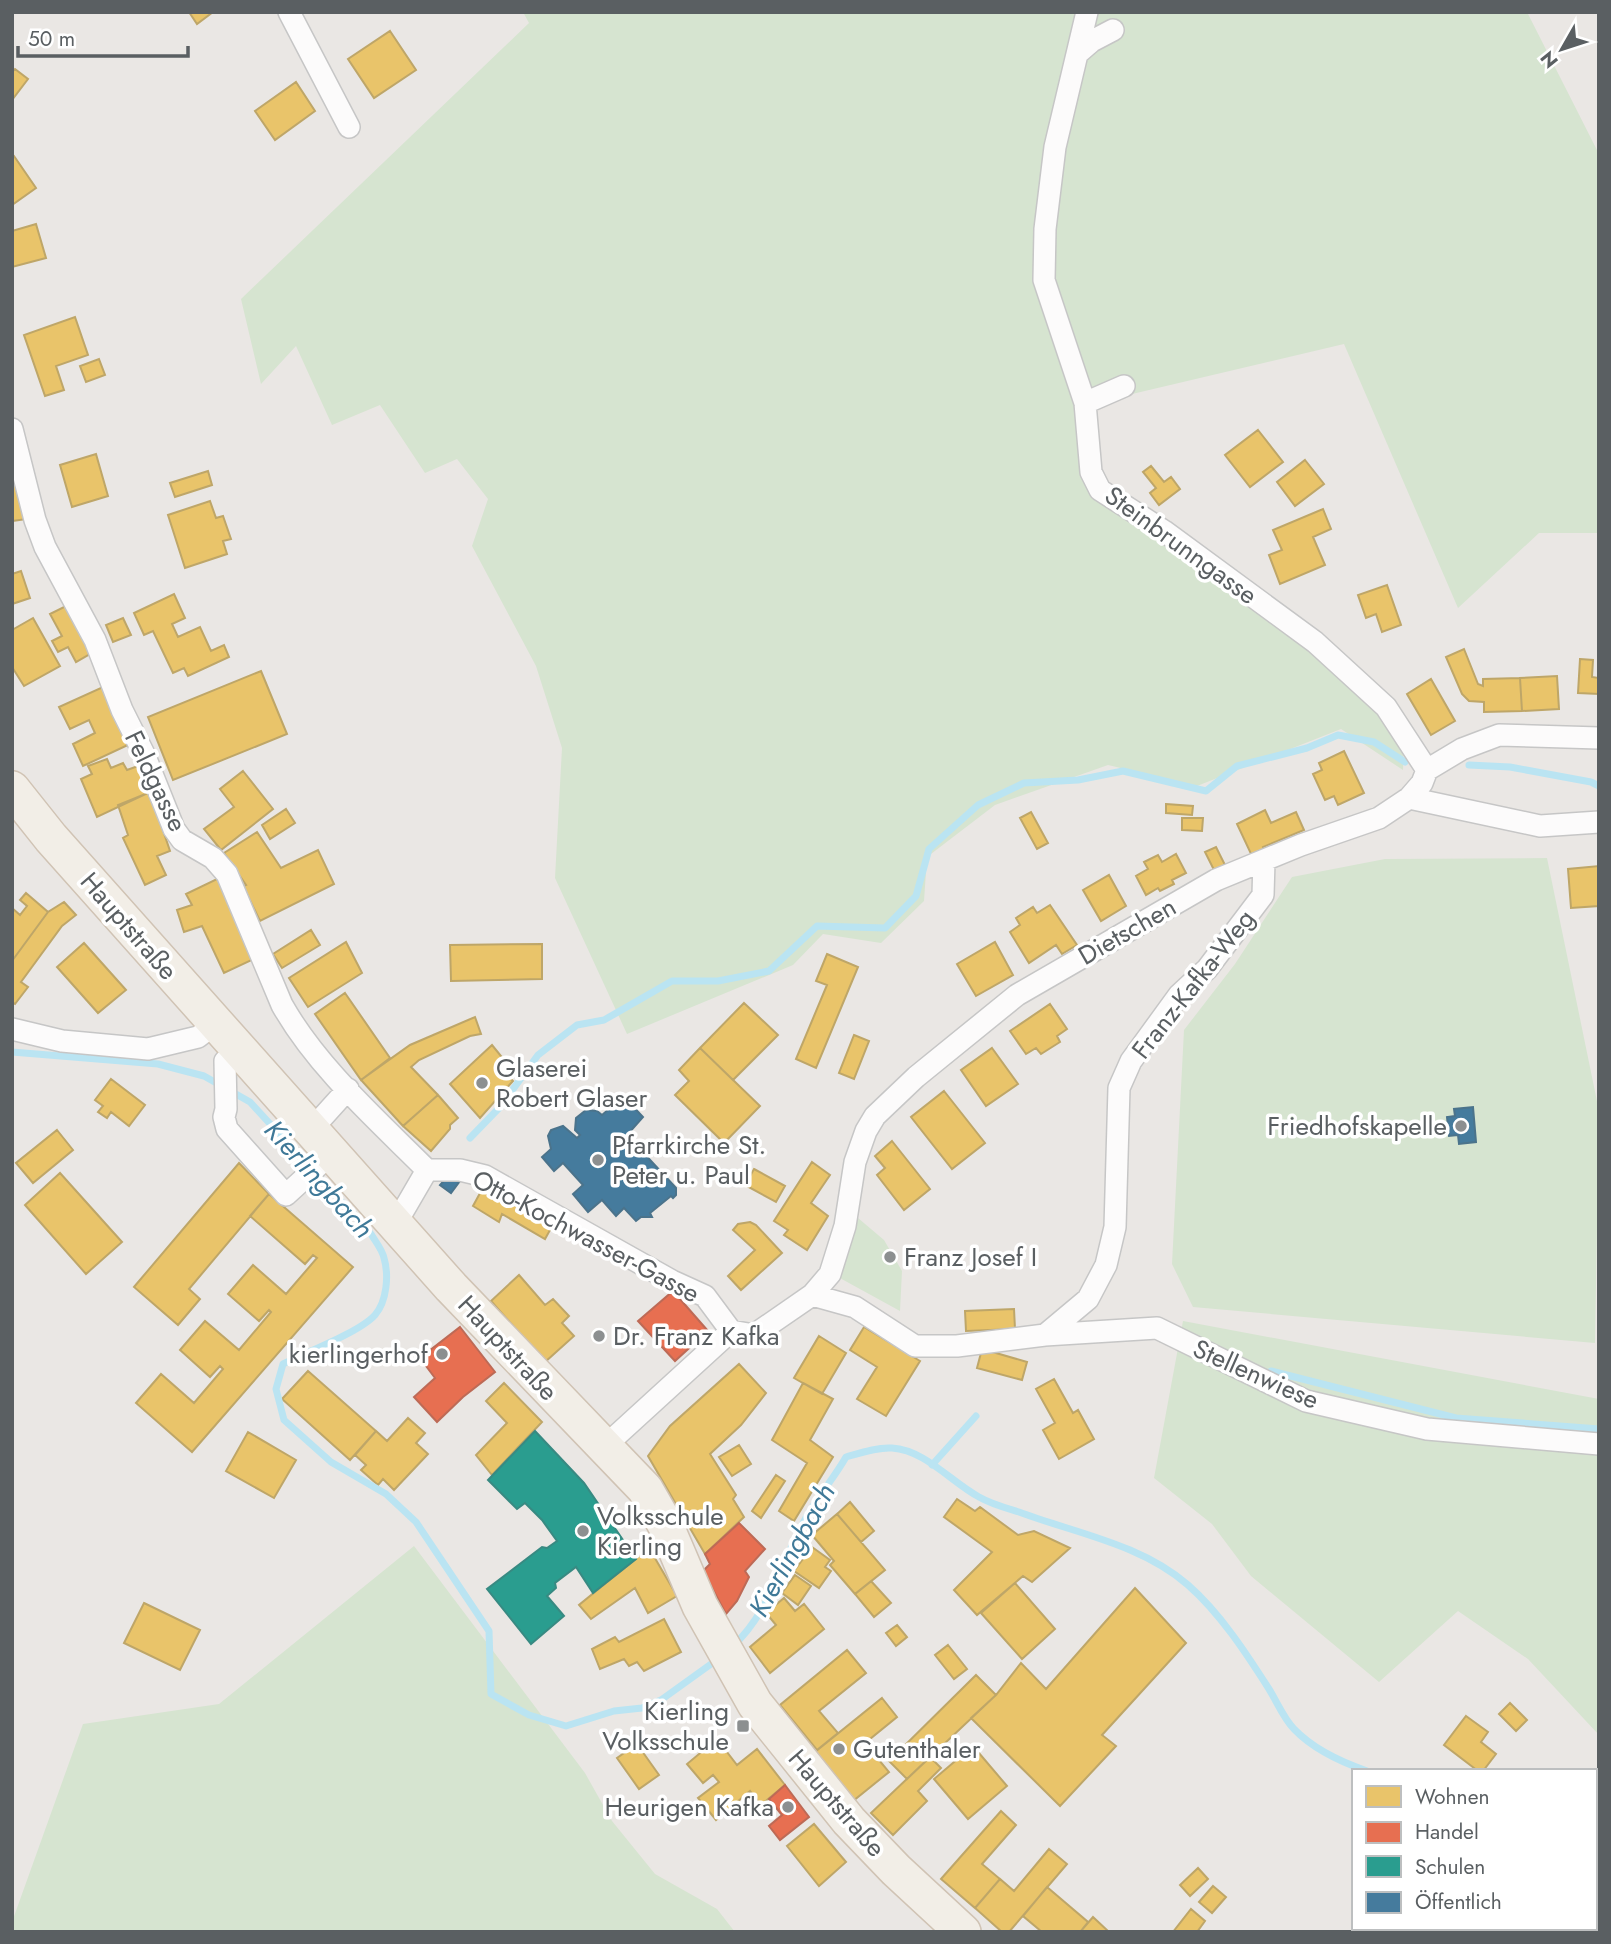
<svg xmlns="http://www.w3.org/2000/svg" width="1611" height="1944" font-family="Jost,sans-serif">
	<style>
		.green { fill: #d6e4d0 }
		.homes { fill: #e9c46a; stroke: #bea668; stroke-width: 2 }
		.shops { fill: #e76f51; stroke: #bd6a56; stroke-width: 2 }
		.schools { fill: #2a9d8f; stroke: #388a82; stroke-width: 2 }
		.public { fill: #457b9d; stroke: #4b738b; stroke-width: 2 }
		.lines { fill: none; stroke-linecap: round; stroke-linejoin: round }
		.stream { stroke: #bae4f2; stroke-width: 7 }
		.minor-casing { stroke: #c6c6c6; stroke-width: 24 }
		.primary-casing { stroke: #d0c3b4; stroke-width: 38 }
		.minor { stroke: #fcfbfb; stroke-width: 21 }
		.primary { stroke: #f2eee7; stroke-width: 35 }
		.poi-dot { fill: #8c8f90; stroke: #fff; stroke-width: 2.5 }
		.labels { text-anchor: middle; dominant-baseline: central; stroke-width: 7; stroke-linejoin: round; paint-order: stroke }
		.street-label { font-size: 26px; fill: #5a5f62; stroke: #fff }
		.poi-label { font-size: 26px; fill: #5a5f62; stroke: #fff; text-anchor: start }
		.water-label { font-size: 28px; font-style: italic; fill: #3f7998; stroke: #fff }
	</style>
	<rect width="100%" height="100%" fill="#eae7e4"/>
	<path class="green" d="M 523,12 L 1527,12 L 1599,154 L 1599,533 L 1539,533 L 1458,608 L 1344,344 L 1094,403 L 1097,501 L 1163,534 L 1311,645 L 1382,711 L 1404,743 L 1403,770 L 1341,729 L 1197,786 L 1108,765 L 995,805 L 927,857 L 924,901 L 881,943 L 823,934 L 793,965 L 627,1034 L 555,878 L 562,748 L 536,666 L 472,546 L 488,499 L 457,459 L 425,473 L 380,405 L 332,425 L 296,346 L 261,384 L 241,299 L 529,23 Z
		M 1547,858 L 1599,1111 L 1595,1343 L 1193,1307 L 1172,1264 L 1184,1030 L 1235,964 L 1292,877 L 1385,859 Z
		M 858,1218 L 884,1240 L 902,1271 L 900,1311 L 838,1277 Z
		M 1183,1321 L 1599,1399 L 1599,1735 L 1528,1659 L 1458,1611 L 1379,1682 L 1251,1576 L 1212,1524 L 1154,1478 Z
		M 414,1546 L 585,1773 L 612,1821 L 655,1874 L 717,1909 L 735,1932 L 12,1932 L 12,1922 L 83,1724 L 219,1704 Z"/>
	<path class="homes" d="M 189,12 L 213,12 L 197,24 Z
		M 390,31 L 416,70 L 374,98 L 348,59 Z
		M 15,69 L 28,79 L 12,100 L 12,72 Z
		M 296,82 L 315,111 L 275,140 L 255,111 Z
		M 14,156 L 36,188 L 12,205 L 12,157 Z
		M 36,224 L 46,258 L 12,267 L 12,231 Z
		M 75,317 L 88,355 L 56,366 L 64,390 L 45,396 L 24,335 Z
		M 99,359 L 105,375 L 86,382 L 80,366 Z
		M 1258,430 L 1283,462 L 1250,487 L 1225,455 Z
		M 12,452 L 27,519 L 12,521 Z
		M 96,454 L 108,496 L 72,507 L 60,465 Z
		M 1305,460 L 1324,484 L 1295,506 L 1277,482 Z
		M 1151,466 L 1164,482 L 1171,477 L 1180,489 L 1159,505 L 1150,493 L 1156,488 L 1143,472 Z
		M 208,471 L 212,485 L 175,497 L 170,483 Z
		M 210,501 L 216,518 L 223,516 L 231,539 L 223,541 L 227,554 L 185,568 L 168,515 Z
		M 1323,509 L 1331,529 L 1313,537 L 1325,565 L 1280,584 L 1269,555 L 1282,550 L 1273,530 Z
		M 21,571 L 30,598 L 12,604 L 12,574 Z
		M 1387,585 L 1401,625 L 1382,632 L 1376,614 L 1366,618 L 1358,595 Z
		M 174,594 L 185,618 L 172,624 L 178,637 L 200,627 L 211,651 L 224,645 L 229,657 L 188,676 L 184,668 L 173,673 L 153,631 L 144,635 L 134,613 Z
		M 70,604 L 95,651 L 76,662 L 68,647 L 58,652 L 52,641 L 62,636 L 50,614 Z
		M 33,618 L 60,666 L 24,686 L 12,667 L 12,630 Z
		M 123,618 L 131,635 L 113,642 L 106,625 Z
		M 1464,649 L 1478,684 L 1483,686 L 1483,679 L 1520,678 L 1522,711 L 1484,712 L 1484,702 L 1469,701 L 1462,694 L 1446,657 Z
		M 1580,659 L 1593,660 L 1592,677 L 1599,678 L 1599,694 L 1578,693 Z
		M 261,671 L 287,734 L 173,780 L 148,717 Z
		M 1557,676 L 1559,709 L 1522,711 L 1520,678 Z
		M 1431,679 L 1455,721 L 1431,735 L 1407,694 Z
		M 103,687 L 130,744 L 83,766 L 73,744 L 95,733 L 89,720 L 70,729 L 59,707 Z
		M 1344,751 L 1364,793 L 1338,805 L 1334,796 L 1325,800 L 1313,774 L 1322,770 L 1319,763 Z
		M 107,759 L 111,768 L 123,763 L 127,770 L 138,766 L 150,792 L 97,817 L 81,779 L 92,774 L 88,766 Z
		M 243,771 L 273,809 L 221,850 L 204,829 L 234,807 L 220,789 Z
		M 150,792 L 170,851 L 157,856 L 166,875 L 145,885 L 123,838 L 128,835 L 118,805 Z
		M 1166,804 L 1193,806 L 1192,815 L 1166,813 Z
		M 286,809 L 295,823 L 270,839 L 262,825 Z
		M 1265,810 L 1271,823 L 1296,812 L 1304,830 L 1263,847 L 1264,850 L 1252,856 L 1237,824 Z
		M 1031,812 L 1048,843 L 1037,849 L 1020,818 Z
		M 1182,818 L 1203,818 L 1202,831 L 1182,830 Z
		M 257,832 L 281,868 L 318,850 L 334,884 L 260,921 L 243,886 L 246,885 L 224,853 Z
		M 1216,847 L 1225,865 L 1214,870 L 1205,852 Z
		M 1176,854 L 1186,873 L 1172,880 L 1174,884 L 1160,891 L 1158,888 L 1146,895 L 1136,876 L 1148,869 L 1144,862 L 1158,855 L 1162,862 Z
		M 1599,866 L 1599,906 L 1571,908 L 1568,869 Z
		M 1109,875 L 1126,906 L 1101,921 L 1083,890 Z
		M 219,878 L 256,958 L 224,973 L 202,926 L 184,932 L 177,910 L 192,905 L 186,894 Z
		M 26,893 L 48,912 L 12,961 L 12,908 L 20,915 L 27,906 L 20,900 Z
		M 64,902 L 76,915 L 62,926 L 21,982 L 28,987 L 15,1004 L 12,1002 L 12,961 L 48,912 Z
		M 1050,905 L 1077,945 L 1062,954 L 1056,945 L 1029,963 L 1010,932 L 1020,925 L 1016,918 L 1033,907 L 1037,913 Z
		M 311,930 L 320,945 L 282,968 L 273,954 Z
		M 346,942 L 362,973 L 308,1007 L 289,978 Z
		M 995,942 L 1013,975 L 976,996 L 957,964 Z
		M 84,943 L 126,990 L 98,1013 L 57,967 Z
		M 542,944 L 542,979 L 451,981 L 450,945 Z
		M 827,954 L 858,967 L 816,1068 L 796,1059 L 827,985 L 816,981 Z
		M 345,993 L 390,1058 L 361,1080 L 315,1014 Z
		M 744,1003 L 778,1035 L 733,1080 L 700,1048 Z
		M 1050,1004 L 1067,1029 L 1057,1036 L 1060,1042 L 1041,1054 L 1036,1048 L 1026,1054 L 1010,1031 Z
		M 475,1017 L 481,1034 L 470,1036 L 419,1060 L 411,1067 L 438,1095 L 403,1126 L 361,1080 L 410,1045 Z
		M 854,1035 L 869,1041 L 854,1079 L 839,1073 Z
		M 492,1045 L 505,1061 L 499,1068 L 513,1081 L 480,1118 L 450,1084 Z
		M 700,1048 L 760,1106 L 724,1143 L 675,1095 L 689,1081 L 679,1070 Z
		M 992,1048 L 1018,1084 L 986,1106 L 961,1070 Z
		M 111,1079 L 145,1105 L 129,1126 L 111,1112 L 107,1118 L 98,1112 L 103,1106 L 95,1100 Z
		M 944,1091 L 985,1143 L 952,1169 L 911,1117 Z
		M 438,1095 L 458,1118 L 450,1125 L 450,1129 L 431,1151 L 403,1126 Z
		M 57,1130 L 73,1150 L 33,1183 L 16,1163 Z
		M 892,1141 L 930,1189 L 904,1210 L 877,1175 L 885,1168 L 875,1156 Z
		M 812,1162 L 830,1175 L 811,1203 L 828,1216 L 807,1250 L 784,1235 L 788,1230 L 774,1221 Z
		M 239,1163 L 269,1194 L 189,1289 L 200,1299 L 178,1325 L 134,1287 Z
		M 754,1169 L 785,1186 L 776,1202 L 745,1185 Z
		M 60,1173 L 122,1242 L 86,1274 L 25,1205 Z
		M 486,1182 L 555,1221 L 545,1239 L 502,1214 L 499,1222 L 473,1206 Z
		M 269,1194 L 353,1267 L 192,1452 L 136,1403 L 161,1374 L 194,1403 L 223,1369 L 220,1366 L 210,1377 L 180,1350 L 205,1321 L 239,1350 L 271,1312 L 269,1310 L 259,1321 L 228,1294 L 253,1265 L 286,1294 L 317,1258 L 313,1255 L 305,1264 L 250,1216 Z
		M 750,1222 L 756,1225 L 782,1253 L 741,1290 L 728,1276 L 755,1250 L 733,1230 L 738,1224 Z
		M 519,1275 L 545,1305 L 553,1299 L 569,1316 L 562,1323 L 574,1336 L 545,1362 L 491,1301 Z
		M 1014,1309 L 1015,1329 L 966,1331 L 965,1311 Z
		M 864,1327 L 920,1361 L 886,1416 L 857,1399 L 877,1367 L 850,1350 Z
		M 819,1336 L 846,1353 L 822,1394 L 794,1378 Z
		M 982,1349 L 1027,1362 L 1022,1380 L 977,1368 Z
		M 739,1364 L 766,1393 L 741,1425 L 710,1454 L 736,1495 L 733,1499 L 744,1517 L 705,1554 L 648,1456 L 670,1426 Z
		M 308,1371 L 376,1431 L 350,1460 L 282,1399 Z
		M 1054,1379 L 1073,1413 L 1078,1410 L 1094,1439 L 1059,1459 L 1043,1430 L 1055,1423 L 1036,1389 Z
		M 504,1383 L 542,1422 L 492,1475 L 476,1455 L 507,1423 L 486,1401 Z
		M 803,1383 L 833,1399 L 810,1440 L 833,1457 L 794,1521 L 779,1511 L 807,1463 L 772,1440 Z
		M 408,1418 L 425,1433 L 416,1443 L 428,1454 L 394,1490 L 383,1479 L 378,1485 L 361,1470 L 366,1465 L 355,1455 L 376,1431 L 387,1441 Z
		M 248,1432 L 296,1460 L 274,1498 L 226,1471 Z
		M 739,1445 L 751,1464 L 732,1476 L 719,1457 Z
		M 776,1475 L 785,1481 L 761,1518 L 752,1511 Z
		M 957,1499 L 975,1511 L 980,1507 L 1018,1535 L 1034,1531 L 1070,1548 L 1032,1582 L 1023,1576 L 977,1615 L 954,1590 L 992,1552 L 944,1517 Z
		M 850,1502 L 874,1531 L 861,1542 L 837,1514 Z
		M 837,1514 L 885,1570 L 855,1594 L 830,1565 L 834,1561 L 812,1535 Z
		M 812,1547 L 830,1560 L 825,1567 L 831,1571 L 819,1588 L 794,1571 Z
		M 649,1548 L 677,1596 L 648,1613 L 635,1588 L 591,1619 L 579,1605 Z
		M 795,1575 L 811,1586 L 798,1605 L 782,1593 Z
		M 871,1581 L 891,1603 L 874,1617 L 855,1594 Z
		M 1015,1583 L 1055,1629 L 1022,1659 L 981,1613 Z
		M 1135,1588 L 1186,1643 L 1102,1735 L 1116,1746 L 1060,1806 L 971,1718 L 996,1695 L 1021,1663 L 1046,1689 Z
		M 784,1598 L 795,1611 L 804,1604 L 824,1629 L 770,1673 L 750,1647 L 776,1625 L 766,1613 Z
		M 144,1603 L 200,1630 L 180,1670 L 124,1643 Z
		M 664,1619 L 681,1652 L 644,1671 L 637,1662 L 629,1666 L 624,1659 L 600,1669 L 592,1649 L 615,1637 L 619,1642 Z
		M 897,1625 L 907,1637 L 896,1646 L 886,1633 Z
		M 948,1645 L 967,1669 L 954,1679 L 935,1655 Z
		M 847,1650 L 866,1673 L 819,1711 L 838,1733 L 817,1750 L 780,1705 Z
		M 976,1675 L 996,1695 L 907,1779 L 889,1761 Z
		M 882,1698 L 897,1717 L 859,1748 L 868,1759 L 874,1754 L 889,1772 L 853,1801 L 815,1752 Z
		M 1510,1703 L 1527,1720 L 1516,1731 L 1499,1714 Z
		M 1466,1716 L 1488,1732 L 1481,1742 L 1496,1754 L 1483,1771 L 1478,1771 L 1444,1745 Z
		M 717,1739 L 737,1765 L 757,1749 L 785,1785 L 761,1805 L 750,1791 L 716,1820 L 698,1798 L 719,1782 L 713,1775 L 703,1783 L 687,1764 Z
		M 637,1744 L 659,1775 L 639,1789 L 617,1758 Z
		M 973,1746 L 1007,1786 L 968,1819 L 934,1779 Z
		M 930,1757 L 941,1768 L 918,1791 L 927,1801 L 893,1835 L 871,1813 Z
		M 1001,1811 L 1016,1825 L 982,1864 L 1000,1879 L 975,1908 L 941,1879 Z
		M 814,1824 L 846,1862 L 819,1886 L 787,1846 Z
		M 1049,1849 L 1067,1864 L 1009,1932 L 1002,1932 L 975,1908 L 1000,1879 L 1014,1891 Z
		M 1198,1868 L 1208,1879 L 1190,1896 L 1180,1885 Z
		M 1213,1886 L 1226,1897 L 1212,1913 L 1199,1902 Z
		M 1047,1887 L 1088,1922 L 1080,1932 L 1042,1932 L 1023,1916 Z
		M 1191,1909 L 1205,1921 L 1197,1932 L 1173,1932 Z
		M 1093,1917 L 1109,1932 L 1080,1932 Z"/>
	<path class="shops" d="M 673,1291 L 708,1331 L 675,1361 L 638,1321 Z
		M 460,1327 L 495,1372 L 463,1397 L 437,1422 L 414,1397 L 435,1378 L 420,1358 Z
		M 739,1523 L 765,1549 L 745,1571 L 749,1577 L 737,1601 L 726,1614 L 703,1571 L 710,1564 L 705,1554 Z
		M 785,1785 L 809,1817 L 780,1840 L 769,1826 L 782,1815 L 769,1799 Z"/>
	<path class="schools" d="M 535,1431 L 584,1483 L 636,1559 L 593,1593 L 576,1567 L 555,1583 L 556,1588 L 547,1596 L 564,1616 L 531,1644 L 487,1589 L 542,1547 L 547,1548 L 557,1541 L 542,1520 L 525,1503 L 517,1509 L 488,1480 Z"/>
	<path class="public" d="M 626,1099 L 643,1117 L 627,1135 L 676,1188 L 676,1195 L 673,1198 L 671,1196 L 650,1213 L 652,1217 L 641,1217 L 636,1221 L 624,1208 L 616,1216 L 602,1200 L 588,1212 L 573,1194 L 583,1185 L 563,1163 L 554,1171 L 542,1157 L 551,1149 L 548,1136 L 551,1130 L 563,1126 L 577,1138 L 580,1135 L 575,1130 L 576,1118 L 586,1110 L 597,1111 L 602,1115 L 615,1104 L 621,1104 Z
		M 1473,1107 L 1476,1142 L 1459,1144 L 1458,1135 L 1449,1136 L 1447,1117 L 1455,1116 L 1454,1109 Z
		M 453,1175 L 460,1181 L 451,1193 L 440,1185 L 448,1176 Z"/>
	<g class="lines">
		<path class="stream" d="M 1469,765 L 1510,767 L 1591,782 L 1599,786
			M 12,1052 L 158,1064 L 204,1076 L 250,1102 L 371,1234 C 375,1241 382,1249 384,1258 C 389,1275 387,1301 375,1315 C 360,1332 305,1353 283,1364 L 276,1389 L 284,1420 L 331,1462 L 386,1494 L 416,1522 L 489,1631 L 491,1694 L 529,1715 L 566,1726 L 614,1711 L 642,1708 L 661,1700 L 718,1659
			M 470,1138 L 500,1107 L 538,1055 L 577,1025 L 604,1020 L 672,981 L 718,981 L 769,971 L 817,926 L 885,928 L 916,896 L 929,849 L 978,805 L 1024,783 L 1078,780 L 1123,771 L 1206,791 L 1237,766 L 1307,748 L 1338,735 L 1374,742 L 1405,762
			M 1271,1371 L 1456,1418 L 1599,1429
			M 932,1465 L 976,1416
			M 732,1647 C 770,1613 782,1559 807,1516 C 819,1495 834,1478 846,1457 C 860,1453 877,1447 892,1448 C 925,1450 951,1482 979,1497 C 991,1504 1006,1508 1019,1512 C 1075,1533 1141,1544 1188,1585 C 1220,1613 1246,1653 1269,1689 C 1277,1702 1284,1719 1294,1729 C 1314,1750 1341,1762 1367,1771
			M 1595,1925 L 1599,1928"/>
		<defs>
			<path id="minor" d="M 289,12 L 349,127
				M 1087,12 L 1055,147 L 1045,229 L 1044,280 L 1085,403 L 1091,472 L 1100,490 L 1164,531 L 1315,642 L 1386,707 L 1427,770
				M 1077,54 L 1092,41 L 1113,30
				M 1085,403 L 1124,386
				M 12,429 L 35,520 L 45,547 L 95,640 L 122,710 L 144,754 L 174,829 L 182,840 L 213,858 L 227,874 L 282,1005 C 317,1067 377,1120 427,1170
				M 1409,798 L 1540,826 L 1599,822
				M 12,1029 L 62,1041 L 148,1049 L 198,1037 L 215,1024
				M 238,1049 L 225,1061 L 226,1109 L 224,1117 L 227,1129 L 286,1195 L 332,1153
				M 311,1130 L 348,1089
				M 427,1170 L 460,1170 L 485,1176 L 672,1281 L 705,1296 L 731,1331
				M 395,1225 L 427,1170
				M 812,1295 L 855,1307 L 915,1346 L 957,1346 L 1045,1335 L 1157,1328 L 1306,1401 L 1427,1429 L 1599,1444
				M 731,1331 L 754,1335 L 812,1295 L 830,1274 L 845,1226 L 855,1162 L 866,1131 L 875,1116 L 916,1077 L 1017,995 L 1216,880 L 1301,845 L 1379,818 L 1409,798 L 1422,783 L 1427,770 L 1462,749 L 1499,735 L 1599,738
				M 1045,1335 L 1088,1299 L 1106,1265 L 1115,1227 L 1119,1088 L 1131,1061 L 1179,995 L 1207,969 L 1263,895 L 1264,861
				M 605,1446 L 731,1331"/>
			<path id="primary" d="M 12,789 L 51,838 L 451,1287 L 645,1489 L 665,1524 L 700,1606 L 755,1704 L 849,1821 L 896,1870 L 963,1932"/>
		</defs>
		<use href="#minor" class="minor-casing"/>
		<use href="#primary" class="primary-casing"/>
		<use href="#minor" class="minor"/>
		<use href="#primary" class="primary"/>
	</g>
	<g class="poi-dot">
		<circle cx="482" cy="1083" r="7"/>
		<circle cx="1461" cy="1126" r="7"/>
		<circle cx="598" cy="1160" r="7"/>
		<circle cx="890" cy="1257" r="7"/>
		<circle cx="599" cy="1336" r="7"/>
		<circle cx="442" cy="1354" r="7"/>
		<circle cx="583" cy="1531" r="7"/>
		<rect x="736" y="1719" width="14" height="14" rx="3.5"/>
		<circle cx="839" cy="1749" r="7"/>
		<circle cx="788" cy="1807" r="7"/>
	</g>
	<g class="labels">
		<g class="street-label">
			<text transform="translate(1181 545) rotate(36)">Steinbrunngasse</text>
			<text transform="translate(156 781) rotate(64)">Feldgasse</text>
			<text transform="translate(129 926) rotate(49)">Hauptstraße</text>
			<text transform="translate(1127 931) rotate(-30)">Dietschen</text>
			<text transform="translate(1193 984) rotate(-52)">Franz-Kafka-Weg</text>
			<text transform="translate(586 1236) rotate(28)">Otto-Kochwasser-Gasse</text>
			<text transform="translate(508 1348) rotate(47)">Hauptstraße</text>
			<text transform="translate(1256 1374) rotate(24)">Stellenwiese</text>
			<text transform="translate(837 1803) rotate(49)">Hauptstraße</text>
		</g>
		<g class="poi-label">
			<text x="496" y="1068">Glaserei<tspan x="496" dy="30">Robert Glaser</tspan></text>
			<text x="1447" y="1126" text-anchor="end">Friedhofskapelle</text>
			<text x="612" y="1145">Pfarrkirche St.<tspan x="612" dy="30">Peter u. Paul</tspan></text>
			<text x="904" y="1257">Franz Josef I</text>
			<text x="613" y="1336">Dr. Franz Kafka</text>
			<text x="428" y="1354" text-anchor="end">kierlingerhof</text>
			<text x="597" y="1516">Volksschule<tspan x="597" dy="30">Kierling</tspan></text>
			<text x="729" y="1711" text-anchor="end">Kierling<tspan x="729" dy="30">Volksschule</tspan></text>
			<text x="853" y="1749">Gutenthaler</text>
			<text x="774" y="1807" text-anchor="end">Heurigen Kafka</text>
		</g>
		<g class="water-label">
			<text transform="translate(319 1179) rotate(48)">Kierlingbach</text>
			<text transform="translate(792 1550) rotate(-61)">Kierlingbach</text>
		</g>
	</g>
	<rect width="1611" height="1944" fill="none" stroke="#5a5f62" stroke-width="28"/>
	<rect x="1352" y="1769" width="245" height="161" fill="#ffffff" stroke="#bdbfc0" stroke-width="2"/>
	<rect x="1366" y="1786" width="35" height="21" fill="#e9c46a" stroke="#bdbfc0" stroke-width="2"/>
	<text x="1415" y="1804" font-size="21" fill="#5a5f62">Wohnen</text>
	<rect x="1366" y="1822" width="35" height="21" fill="#e76f51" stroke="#bdbfc0" stroke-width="2"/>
	<text x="1415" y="1839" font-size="21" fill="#5a5f62">Handel</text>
	<rect x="1366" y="1856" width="35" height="21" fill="#2a9d8f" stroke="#bdbfc0" stroke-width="2"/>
	<text x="1415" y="1874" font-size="21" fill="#5a5f62">Schulen</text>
	<rect x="1366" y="1892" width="35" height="21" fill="#457b9d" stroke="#bdbfc0" stroke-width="2"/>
	<text x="1415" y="1909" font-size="21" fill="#5a5f62">Öffentlich</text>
	<g transform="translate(1562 49) rotate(231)" stroke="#ffffff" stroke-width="5" paint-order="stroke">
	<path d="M0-5L12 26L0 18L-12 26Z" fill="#5a5f62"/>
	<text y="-10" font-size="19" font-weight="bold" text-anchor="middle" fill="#5a5f62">N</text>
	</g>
	<path d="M18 46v10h170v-10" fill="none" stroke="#5a5f62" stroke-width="3.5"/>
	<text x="28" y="46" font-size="21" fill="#5a5f62" stroke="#ffffff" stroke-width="5" paint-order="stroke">50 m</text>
</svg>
